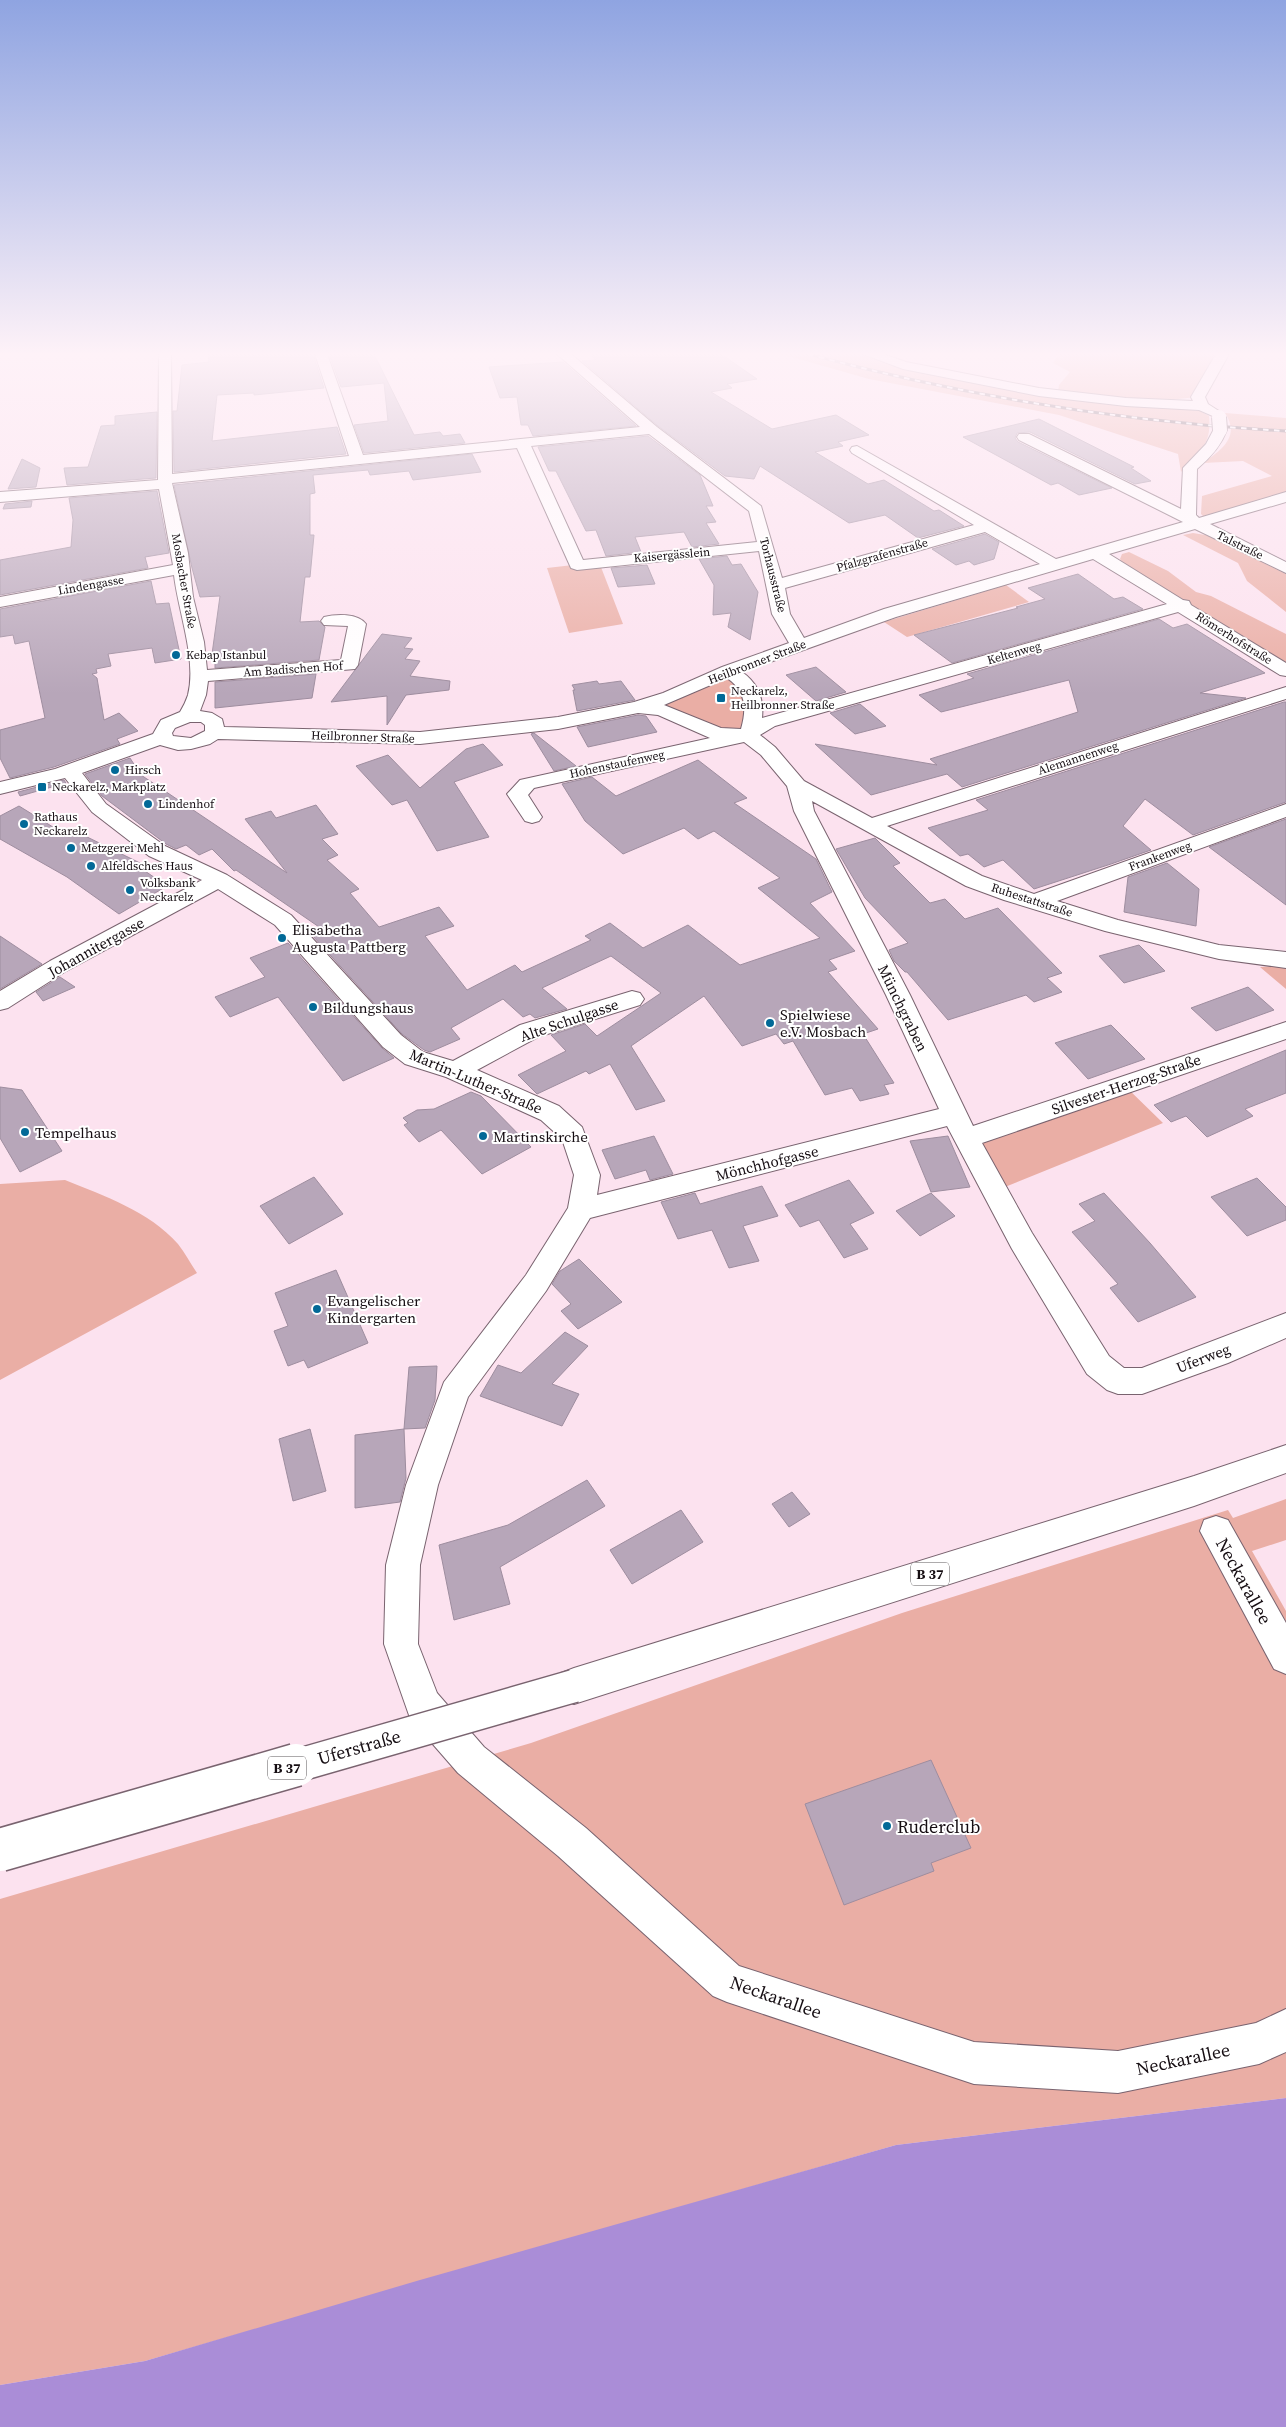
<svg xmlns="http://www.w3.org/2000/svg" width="1286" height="2427" font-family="'Source Serif 4',serif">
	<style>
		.green { fill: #eaaea5 }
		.water { fill: #aa8dd7 }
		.building { fill: #b7a6b9; stroke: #9e8d9f }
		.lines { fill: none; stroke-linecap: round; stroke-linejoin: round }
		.minor-casing { stroke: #79636f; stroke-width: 2 }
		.major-casing { stroke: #79636f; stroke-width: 2 }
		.minor { fill: #fff; fill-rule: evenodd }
		.major { fill: #fff; fill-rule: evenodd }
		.rail-casing { stroke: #64565d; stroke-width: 3 }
		.rail { stroke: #fff; stroke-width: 2; stroke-dasharray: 5.5; stroke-linecap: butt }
		.minor-bridge-casing { stroke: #79636f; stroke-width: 16; stroke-linecap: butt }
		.major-bridge-far1-casing { stroke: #79636f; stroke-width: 35; stroke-linecap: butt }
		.major-bridge-casing { stroke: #79636f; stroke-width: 45; stroke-linecap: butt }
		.minor-bridge { stroke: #fff; stroke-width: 14 }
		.major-bridge-far1 { stroke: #fff; stroke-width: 32 }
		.major-bridge { stroke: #fff; stroke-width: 42 }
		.poi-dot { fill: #026997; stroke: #fff; stroke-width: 2 }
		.labels { text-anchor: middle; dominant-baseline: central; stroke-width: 4; stroke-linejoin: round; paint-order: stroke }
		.far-street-label { font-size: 12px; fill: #150d12; stroke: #fff }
		.far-poi-label { font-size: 12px; fill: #150d12; stroke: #fff; text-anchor: start }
		.shield { fill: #fff; stroke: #5b5659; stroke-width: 1 }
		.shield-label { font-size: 14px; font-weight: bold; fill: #150d12 }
		.poi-label { font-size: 15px; fill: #150d12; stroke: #fff; text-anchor: start }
		.street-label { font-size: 15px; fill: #150d12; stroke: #fff }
		.near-street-label { font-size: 18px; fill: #150d12; stroke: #fff }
		.near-poi-label { font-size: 18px; fill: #150d12; stroke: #fff; text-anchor: start }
	</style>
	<rect width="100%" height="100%" fill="#fce2ef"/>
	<path class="green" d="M 781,354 L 869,354 L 978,383 L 1139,405 L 1200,411 L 1209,416 C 1212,446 1199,451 1181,472 L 1178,454 L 1059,415 L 869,379 Z
		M 1054,354 L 1211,354 L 1221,357 L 1198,397 L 1148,402 L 1058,392 L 1059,385 L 1070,372 L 1053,363 L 1057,357 L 1064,358 Z
		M 1225,413 L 1286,418 L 1286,493 L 1204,517 L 1201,514 L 1202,496 L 1272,476 L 1243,461 L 1203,463 C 1221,450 1241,437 1225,413 Z
		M 1193,533 L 1211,536 L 1286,574 L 1286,612 L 1247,581 L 1238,563 L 1183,535 Z
		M 1129,552 L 1168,571 L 1196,592 L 1211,596 L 1286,634 L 1286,666 L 1126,567 L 1120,559 L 1122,554 Z
		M 599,562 L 623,624 L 569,633 L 547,568 Z
		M 1006,585 L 1029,602 L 907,637 L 884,622 Z
		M 728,671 L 745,683 L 752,727 L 718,734 L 638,707 Z
		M 1286,966 L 1286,989 L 1260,967 Z
		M 1124,1085 L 1163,1123 L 995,1191 L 966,1138 Z
		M 65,1180 C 104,1196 149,1211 178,1244 C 185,1253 191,1264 197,1273 L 0,1380 L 0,1184 Z
		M 1286,1499 L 1286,1540 L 1252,1551 L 1286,1611 L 1286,2098 L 896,2145 L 145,2361 L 0,2385 L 0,1899 L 531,1743 L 902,1613 L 1228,1510 L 1233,1518 Z"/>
	<path class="water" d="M 1286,2098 L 1286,2427 L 0,2427 L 0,2385 L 145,2361 L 420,2280 L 896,2145 Z"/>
	<path class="building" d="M 208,354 L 313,354 L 324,388 L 254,395 L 254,393 L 217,395 L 212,441 L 337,427 L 346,454 L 174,472 L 173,411 L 177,411 L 182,365 L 209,362 Z
		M 329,354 L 374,354 L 414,435 L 440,432 L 443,436 L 460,434 L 465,443 L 364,453 L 354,425 L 388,421 L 384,383 L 341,387 Z
		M 589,354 L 721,354 L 757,379 L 727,384 L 732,388 L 711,392 L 772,429 L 836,415 L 869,435 L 838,442 L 843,446 L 815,452 L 868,484 L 884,480 L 934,511 L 939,510 L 964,526 L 918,538 L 885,515 L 849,523 L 760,466 L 754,479 L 725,476 L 658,426 L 582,361 L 596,360 Z
		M 563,362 L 636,426 L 533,436 L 528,425 L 521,425 L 517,397 L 500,398 L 489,367 Z
		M 157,412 L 156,478 L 67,485 L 64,468 L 88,467 L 101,426 L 115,425 L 115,416 Z
		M 1039,419 L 1134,467 L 1131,468 L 1151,481 L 1135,484 L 1030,432 L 1017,433 L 1015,438 L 1018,442 L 1112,488 L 1079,495 L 1058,483 L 1051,485 L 963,437 Z
		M 648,436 L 700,475 L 713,506 L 706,506 L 716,522 L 706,523 L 719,544 L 692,547 L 684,532 L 635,537 L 641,552 L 606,556 L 596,530 L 586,531 L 556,471 L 549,471 L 538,447 Z
		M 472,454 L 481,472 L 413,480 L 409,471 L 370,475 L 368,470 L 313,475 L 315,493 L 310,494 L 310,535 L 314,535 L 310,577 L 305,577 L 300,622 L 319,621 L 325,627 L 319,660 L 215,668 L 215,654 L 212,654 L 220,596 L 200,597 L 192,568 L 174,485 Z
		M 22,459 L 40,468 L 36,487 L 8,489 Z
		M 157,491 L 169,553 L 145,557 L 148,568 L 0,595 L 0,560 L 71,547 L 73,520 L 69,498 Z
		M 32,501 L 31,507 L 3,509 L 5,504 Z
		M 985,534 L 999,542 L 994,559 L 974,565 L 969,561 L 956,565 L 932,549 Z
		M 727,556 L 732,565 L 741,564 L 758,592 L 750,640 L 728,627 L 731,613 L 713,615 L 714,585 L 699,559 Z
		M 647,565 L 655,584 L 618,587 L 611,568 Z
		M 1078,574 L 1114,599 L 1123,597 L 1143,609 L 952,663 L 914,635 L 1018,608 L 1016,607 L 1045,599 L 1028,588 Z
		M 151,581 L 156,604 L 169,603 L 181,659 L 155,663 L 152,648 L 108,654 L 111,666 L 96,669 L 97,673 L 92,674 L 97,678 L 104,720 L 119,713 L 138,731 L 117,739 L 120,744 L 54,767 L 10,778 L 0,758 L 0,730 L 45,718 L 29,641 L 15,644 L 13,635 L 0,637 L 0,609 Z
		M 1159,619 L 1173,628 L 1187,624 L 1265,673 L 1200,693 L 1246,698 L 962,787 L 947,774 L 871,795 L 815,744 L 937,765 L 930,759 L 1078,712 L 1069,680 L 941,712 L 919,695 L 974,678 L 967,674 Z
		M 382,634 L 412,638 L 404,648 L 413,649 L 405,659 L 420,661 L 410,676 L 450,681 L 449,690 L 406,695 L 387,725 L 387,696 L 331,702 Z
		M 816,667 L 846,692 L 816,701 L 786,675 Z
		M 316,674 L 312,698 L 215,708 L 215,682 Z
		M 597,681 L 599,684 L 621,681 L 635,700 L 577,711 L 573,690 L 575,690 L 572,685 Z
		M 1284,702 L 1286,702 L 1286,802 L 1193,835 L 1145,799 L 1123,826 L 1151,850 L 1111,864 L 1034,889 L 1003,860 L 984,867 L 968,854 L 960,856 L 928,828 L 988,810 L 976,800 Z
		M 860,704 L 886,726 L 855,734 L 830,713 Z
		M 638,715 L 646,716 L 657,732 L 588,747 L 577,727 Z
		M 534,733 L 576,766 L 554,771 L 531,734 Z
		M 483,744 L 503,765 L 454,782 L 489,837 L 437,851 L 407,800 L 392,805 L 356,766 L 388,755 L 420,788 L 466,749 Z
		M 130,758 L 141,775 L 287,873 L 245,819 L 271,811 L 276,818 L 316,805 L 338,834 L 322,839 L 338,855 L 327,860 L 359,889 L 350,893 L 379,927 L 439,907 L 454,926 L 425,936 L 467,990 L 515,965 L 522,972 L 591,940 L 585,936 L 610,923 L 643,948 L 688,925 L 740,965 L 820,938 L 758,888 L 780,878 L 714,831 L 698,839 L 684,828 L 623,854 L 585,821 L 562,784 L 592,777 L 616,796 L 698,760 L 747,798 L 734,803 L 816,859 L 832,892 L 810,903 L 855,951 L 829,960 L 837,969 L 828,972 L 878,1029 L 863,1034 L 894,1083 L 884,1085 L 889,1094 L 860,1101 L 852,1088 L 825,1095 L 793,1041 L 784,1044 L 776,1034 L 742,1046 L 704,996 L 631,1046 L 665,1101 L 636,1110 L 610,1064 L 589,1074 L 586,1071 L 537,1094 L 518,1075 L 566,1051 L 551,1035 L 585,1024 L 597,1036 L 661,993 L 611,956 L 542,988 L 567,1009 L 535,1018 L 530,1014 L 523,1017 L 503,999 L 451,1028 L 460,1039 L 430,1052 L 424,1050 L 402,1034 L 311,934 L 322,929 L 236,870 L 234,871 L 212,849 L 199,855 L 186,845 L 176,849 L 166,844 L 102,796 L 85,774 Z
		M 64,780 L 66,783 L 20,796 L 18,792 Z
		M 19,806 L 69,837 L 77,832 L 144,865 L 139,867 L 167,886 L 119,914 L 67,877 L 0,839 L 0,816 Z
		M 1286,819 L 1286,905 L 1209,847 Z
		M 875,838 L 900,863 L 893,866 L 930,903 L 945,899 L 965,919 L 998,908 L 1062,973 L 1047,978 L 1062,992 L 1034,1002 L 1026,995 L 948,1020 L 907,972 L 905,972 L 894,961 L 889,950 L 908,943 L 865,898 L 836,849 Z
		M 1167,863 L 1199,889 L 1196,926 L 1124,912 L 1128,877 Z
		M 0,936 L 42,964 L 0,989 Z
		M 288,943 L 382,1048 L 394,1058 L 343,1081 L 278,997 L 230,1017 L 215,997 L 265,977 L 250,958 Z
		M 1139,945 L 1165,971 L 1124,983 L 1099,956 Z
		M 60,977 L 75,987 L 43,1001 L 36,992 Z
		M 1248,987 L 1274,1010 L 1216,1031 L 1191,1008 Z
		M 1111,1025 L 1145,1059 L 1088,1079 L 1055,1043 Z
		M 1286,1050 L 1286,1093 L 1245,1109 L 1253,1116 L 1207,1137 L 1186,1116 L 1171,1122 L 1154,1105 Z
		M 0,1087 L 22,1090 L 62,1151 L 20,1172 L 0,1138 Z
		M 471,1092 L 481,1096 L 531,1147 L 482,1174 L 441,1130 L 419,1142 L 404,1125 L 408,1123 L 403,1118 L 417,1110 L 434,1109 Z
		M 654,1136 L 673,1174 L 650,1180 L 646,1170 L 615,1179 L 602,1150 Z
		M 948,1136 L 970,1187 L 931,1192 L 910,1141 Z
		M 314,1177 L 343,1214 L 289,1244 L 260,1206 Z
		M 1257,1178 L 1286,1207 L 1286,1220 L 1247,1236 L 1211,1197 Z
		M 849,1180 L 874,1213 L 850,1224 L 868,1249 L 844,1258 L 819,1220 L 800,1227 L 785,1205 Z
		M 762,1186 L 778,1216 L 743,1226 L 759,1261 L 729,1268 L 712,1230 L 678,1239 L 661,1202 L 695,1193 L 700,1204 Z
		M 931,1193 L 955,1216 L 920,1236 L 896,1211 Z
		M 1104,1193 L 1150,1243 L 1196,1297 L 1138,1322 L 1110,1288 L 1118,1284 L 1072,1232 L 1095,1221 L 1079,1204 Z
		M 579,1259 L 622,1302 L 578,1329 L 561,1311 L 571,1304 L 552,1284 L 560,1271 Z
		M 336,1270 L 368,1343 L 308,1368 L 304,1360 L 288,1366 L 274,1331 L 288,1326 L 275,1293 Z
		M 565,1332 L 588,1346 L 552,1384 L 579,1394 L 562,1426 L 480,1396 L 498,1365 L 521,1373 Z
		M 437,1366 L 435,1400 L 425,1428 L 404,1429 L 409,1367 Z
		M 310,1429 L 326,1491 L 293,1501 L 279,1439 Z
		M 404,1429 L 406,1478 L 400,1502 L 355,1508 L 355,1435 Z
		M 587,1480 L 605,1506 L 500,1567 L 510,1604 L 454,1620 L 439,1545 L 508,1525 Z
		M 792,1492 L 810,1514 L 789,1527 L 772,1504 Z
		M 681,1510 L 703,1542 L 632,1584 L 610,1550 Z
		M 931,1760 L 971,1848 L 931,1863 L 934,1871 L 844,1905 L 805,1804 Z"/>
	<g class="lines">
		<defs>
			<path id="minor" d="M 159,354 L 171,354 L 172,474 L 349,456 L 315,354 L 327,354 L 363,455 L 640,427 L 557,354 L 571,354 L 657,427 L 761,506 L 782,578 L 974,525 L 852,453 L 850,450 L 852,447 L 857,446 L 1056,559 L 1183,522 L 1019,440 L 1017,437 L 1019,434 L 1029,434 L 1181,509 L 1183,468 L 1206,444 L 1215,427 L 1220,426 L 1227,430 C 1221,446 1210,458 1197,469 L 1196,515 L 1199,518 L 1286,492 L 1286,502 L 1210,524 L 1286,562 L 1286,573 L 1195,529 L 1109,554 L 1183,600 L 1189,601 L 1191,605 L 1286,663 L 1286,676 L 1280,675 L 1178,612 L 775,726 L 760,735 L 775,747 L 804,781 L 872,818 L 1286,687 L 1286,699 L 887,826 L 982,876 L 1034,894 L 1286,804 L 1286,817 L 1057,901 L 1118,920 L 1219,945 L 1286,952 L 1286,968 L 1219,959 L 1105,931 L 1004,900 L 966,886 L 812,801 L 814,811 L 910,995 L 973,1126 L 1286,1022 L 1286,1039 L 982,1143 L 1032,1233 L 1109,1356 L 1124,1368 L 1142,1368 L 1286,1313 L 1286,1338 L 1228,1363 L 1142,1394 L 1118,1394 L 1107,1390 L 1087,1374 L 1012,1249 L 947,1126 L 590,1218 L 546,1291 L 468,1397 L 438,1485 L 420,1565 L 418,1644 L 437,1693 L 484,1747 L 586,1828 L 739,1966 L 974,2042 L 1118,2051 L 1256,2023 L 1286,2009 L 1286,2052 L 1259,2064 L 1118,2093 L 974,2084 L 727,2002 L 713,1996 L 558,1856 L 458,1773 L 410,1718 L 384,1644 L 386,1565 L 406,1485 L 444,1382 L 526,1275 L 568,1208 L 574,1175 L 562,1139 L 541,1120 L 446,1077 L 405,1064 L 383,1047 L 275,925 L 218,889 L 66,971 L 8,1008 L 0,1010 L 0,991 L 50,961 L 202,880 L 149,856 L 92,812 L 65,778 L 0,794 L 0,782 L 55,769 L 153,734 L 161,720 L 180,712 C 183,707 186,701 188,695 C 197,659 178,611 174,575 L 0,607 L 0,597 L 173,565 L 159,489 L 0,502 L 0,492 L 158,480 ZM 649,434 L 749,511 L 757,542 L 583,560 L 531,446 ZM 517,448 L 571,568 L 577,570 L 759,551 L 772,614 L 789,643 L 722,667 L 663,693 L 634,702 L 558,717 L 420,732 L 224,727 L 222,719 L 212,713 L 200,711 L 206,695 L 208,681 L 355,669 L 358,665 L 366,624 C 358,613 336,614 324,617 L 321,621 L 324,625 L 348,626 L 341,660 L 207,670 L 204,642 L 193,597 L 188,553 L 172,483 ZM 985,532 L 1040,564 L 884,609 L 804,638 L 790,614 L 785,588 ZM 1093,559 L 1167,604 L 762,718 C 764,699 758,683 742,672 L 896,617 ZM 727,678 C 746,691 747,708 741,729 L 721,728 L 664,705 ZM 638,713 L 658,715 L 710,738 L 520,780 L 507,794 L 525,821 L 532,823 L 539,821 L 542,817 L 528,795 L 534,788 L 744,742 L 761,755 L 787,786 L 794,811 L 886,995 L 939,1109 L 597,1195 L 600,1175 L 582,1127 L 559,1106 L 477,1070 L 538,1037 L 640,1005 L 644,999 L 640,993 L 632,991 L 520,1025 L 453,1061 L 423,1052 L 401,1035 L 291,915 L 227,875 L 165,846 L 106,804 L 82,773 L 160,745 L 178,750 L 191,749 L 210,744 L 218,739 L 420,744 L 558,729 ZM 190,722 L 201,722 L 205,725 L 205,731 L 191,738 L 173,736 L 172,733 L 175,728 Z
				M 863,354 L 883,354 L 906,362 L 1039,388 L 1126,398 L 1193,401 L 1191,397 L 1216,354 L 1229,354 L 1205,397 L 1208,404 L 1222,413 L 1215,417 L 1199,410 L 1126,406 L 1039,396 L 903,369 Z
				M 1216,1516 L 1228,1520 L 1286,1623 L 1286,1674 L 1274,1669 L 1200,1531 L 1204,1520 Z"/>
			<path id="major" d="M 1286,1445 L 1286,1473 L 1194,1506 L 574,1704 L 561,1699 L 556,1686 L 561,1673 L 574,1668 L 1194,1476 Z"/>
		</defs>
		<use href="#minor" class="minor-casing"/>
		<use href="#major" class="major-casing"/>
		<use href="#minor" class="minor"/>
		<use href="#major" class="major"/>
		<defs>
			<path id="rail" d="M 808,354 C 963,396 1125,422 1286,431"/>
		</defs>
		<use href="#rail" class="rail-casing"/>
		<use href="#rail" class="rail"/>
		<defs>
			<path id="minor-bridge" d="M 1219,417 L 1220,430"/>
			<path id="major-bridge-far1" d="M 292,1767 L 574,1686"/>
			<path id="major-bridge" d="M 0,1850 L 296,1765"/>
		</defs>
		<use href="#minor-bridge" class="minor-bridge-casing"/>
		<use href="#major-bridge-far1" class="major-bridge-far1-casing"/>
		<use href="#major-bridge" class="major-bridge-casing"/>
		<use href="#minor-bridge" class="minor-bridge"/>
		<use href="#major-bridge-far1" class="major-bridge-far1"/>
		<use href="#major-bridge" class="major-bridge"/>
	</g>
	<linearGradient id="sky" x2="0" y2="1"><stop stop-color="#8fa4e1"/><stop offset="0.51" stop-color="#fef2f8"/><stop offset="1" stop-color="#fef2f8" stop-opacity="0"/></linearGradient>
	<rect width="1286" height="694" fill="url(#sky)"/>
	<g class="poi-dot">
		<circle cx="176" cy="655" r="5"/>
		<rect x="716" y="693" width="10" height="10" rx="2.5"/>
		<circle cx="115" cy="770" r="5"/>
		<rect x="37" y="782" width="10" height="10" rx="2.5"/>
		<circle cx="148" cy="804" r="5"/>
		<circle cx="24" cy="824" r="5"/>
		<circle cx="71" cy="848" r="5"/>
		<circle cx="91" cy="866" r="5"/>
		<circle cx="130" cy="890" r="5"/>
		<circle cx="282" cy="938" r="5"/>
		<circle cx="313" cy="1007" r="5"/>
		<circle cx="770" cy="1023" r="5"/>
		<circle cx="25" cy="1132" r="5"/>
		<circle cx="483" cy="1136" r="5"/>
		<circle cx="317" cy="1309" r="5"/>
		<circle cx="887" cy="1826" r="5"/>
	</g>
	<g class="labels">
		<g class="far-street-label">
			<text transform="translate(1240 545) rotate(26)">Talstraße</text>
			<text transform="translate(672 555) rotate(-5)">Kaisergässlein</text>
			<text transform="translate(882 555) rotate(-16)">Pfalzgrafenstraße</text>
			<text transform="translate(773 575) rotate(76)">Torhausstraße</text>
			<text transform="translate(184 581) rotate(80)">Mosbacher Straße</text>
			<text transform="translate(91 585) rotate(-10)">Lindengasse</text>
			<text transform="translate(1234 638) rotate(32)">Römerhofstraße</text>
			<text transform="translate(1014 653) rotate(-16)">Keltenweg</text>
			<text transform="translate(757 662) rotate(-21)">Heilbronner Straße</text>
			<text transform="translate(293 669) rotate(-4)">Am Badischen Hof</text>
			<text transform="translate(363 737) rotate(2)">Heilbronner Straße</text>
			<text transform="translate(1078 758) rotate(-18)">Alemannenweg</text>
			<text transform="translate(617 764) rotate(-12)">Hohenstaufenweg</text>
			<text transform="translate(1160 856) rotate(-20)">Frankenweg</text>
			<text transform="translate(1032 900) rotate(18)">Ruhestattstraße</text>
		</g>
		<g class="far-poi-label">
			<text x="186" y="655">Kebap Istanbul</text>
			<text x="731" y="691">Neckarelz,<tspan x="731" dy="14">Heilbronner Straße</tspan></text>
			<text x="125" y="770">Hirsch</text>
			<text x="52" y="787">Neckarelz, Markplatz</text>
			<text x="158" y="804">Lindenhof</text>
			<text x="34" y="817">Rathaus<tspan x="34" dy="14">Neckarelz</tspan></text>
			<text x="81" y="848">Metzgerei Mehl</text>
			<text x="101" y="866">Alfeldsches Haus</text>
			<text x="140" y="883">Volksbank<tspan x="140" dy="14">Neckarelz</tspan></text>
		</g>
		<g class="shield">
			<rect x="911" y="1562.5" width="38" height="23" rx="4"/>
			<rect x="268" y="1756.5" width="38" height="23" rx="4"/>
		</g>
		<g class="shield-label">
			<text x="930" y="1574">B 37</text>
			<text x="287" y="1768">B 37</text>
		</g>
		<g class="poi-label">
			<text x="292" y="929">Elisabetha<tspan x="292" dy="17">Augusta Pattberg</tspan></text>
			<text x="323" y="1007">Bildungshaus</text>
			<text x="780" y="1014">Spielwiese<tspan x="780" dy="17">e.V. Mosbach</tspan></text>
			<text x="35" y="1132">Tempelhaus</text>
			<text x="493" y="1136">Martinskirche</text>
			<text x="327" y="1300">Evangelischer<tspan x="327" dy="17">Kindergarten</tspan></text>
		</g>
		<g class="street-label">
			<text transform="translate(96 947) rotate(-29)">Johannitergasse</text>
			<text transform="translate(903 1008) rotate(64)">Münchgraben</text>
			<text transform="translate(569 1020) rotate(-19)">Alte Schulgasse</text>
			<text transform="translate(476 1081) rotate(23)">Martin-Luther-Straße</text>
			<text transform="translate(1126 1084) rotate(-19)">Silvester-Herzog-Straße</text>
			<text transform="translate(767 1163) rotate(-14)">Mönchhofgasse</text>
			<text transform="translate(1203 1358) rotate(-21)">Uferweg</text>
		</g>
		<g class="near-street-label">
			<text transform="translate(1244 1581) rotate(61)">Neckarallee</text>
			<text transform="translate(359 1747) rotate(-16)">Uferstraße</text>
			<text transform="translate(776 1997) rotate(19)">Neckarallee</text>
			<text transform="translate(1183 2059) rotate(-12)">Neckarallee</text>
		</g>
		<g class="near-poi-label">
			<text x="897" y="1826">Ruderclub</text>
		</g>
	</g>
</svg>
